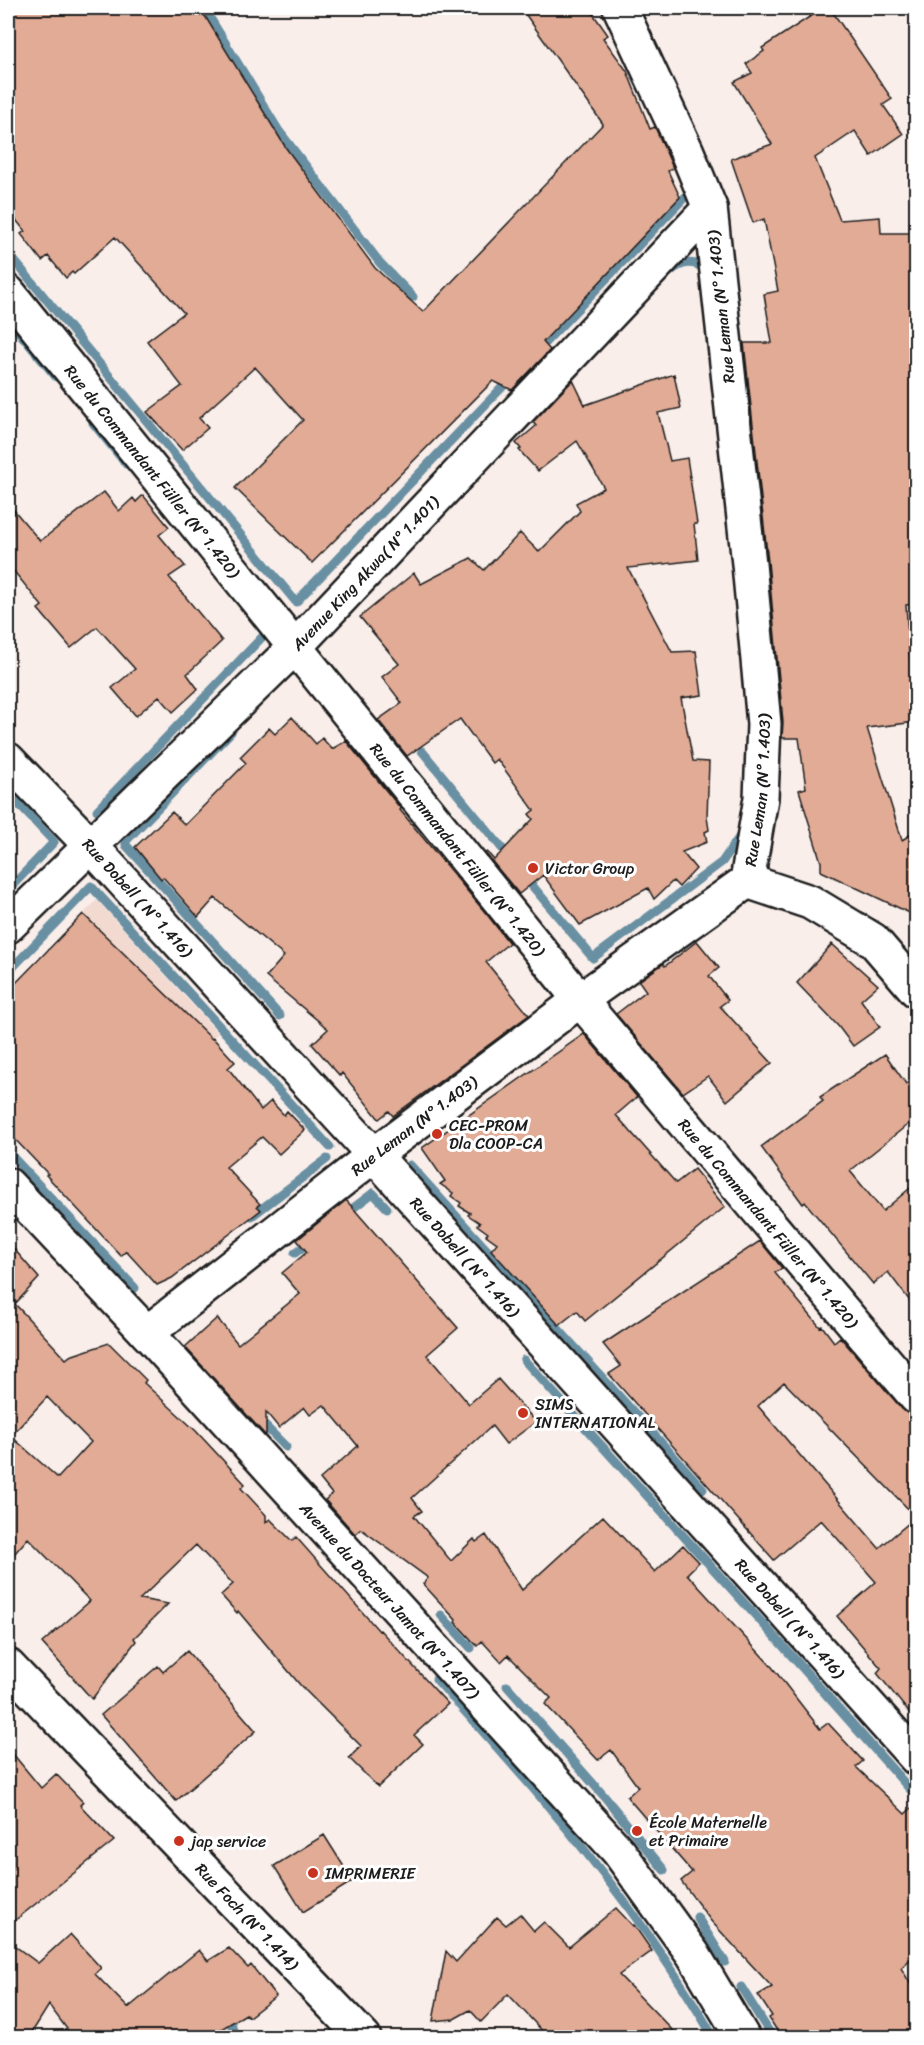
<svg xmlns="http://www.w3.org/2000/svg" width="924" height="2045" font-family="Sriracha,sans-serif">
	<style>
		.built { fill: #f2dad1 }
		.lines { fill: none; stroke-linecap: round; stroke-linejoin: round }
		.stream { stroke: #688fa2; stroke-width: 9 }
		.building { fill: #e1ab96; stroke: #1c1c1c; stroke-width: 1.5; fill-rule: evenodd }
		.minor-casing { stroke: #1c1c1c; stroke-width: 38 }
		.minor { stroke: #fff; stroke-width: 33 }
		.poi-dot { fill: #c8321e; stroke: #fff; stroke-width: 2 }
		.labels { text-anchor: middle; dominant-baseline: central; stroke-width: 6; stroke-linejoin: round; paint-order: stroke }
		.street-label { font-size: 16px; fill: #1c1c1c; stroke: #fff }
		.poi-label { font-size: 16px; fill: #1c1c1c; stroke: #fff; text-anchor: start }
	</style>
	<rect width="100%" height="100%" fill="#f9eeea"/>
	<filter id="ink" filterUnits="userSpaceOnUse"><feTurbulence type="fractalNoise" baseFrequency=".0167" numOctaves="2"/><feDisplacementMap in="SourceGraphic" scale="12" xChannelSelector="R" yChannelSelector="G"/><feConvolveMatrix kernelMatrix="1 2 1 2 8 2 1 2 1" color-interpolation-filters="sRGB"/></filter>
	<g filter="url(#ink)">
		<path class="built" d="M 97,900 L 218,1033 L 212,1039 L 83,914 Z"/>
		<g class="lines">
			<path class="stream" d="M 204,8 L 279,131 L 380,263 L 413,297
				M 8,253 L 296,602 L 512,377
				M 670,272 C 682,261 696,260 708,272
				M 8,319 L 56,377
				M 536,352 L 684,198
				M 93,423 L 126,464
				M 231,732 L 126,841 L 126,845 L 280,1016
				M 422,751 L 510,858
				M 8,793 L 54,842 L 8,890
				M 97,810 L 266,633 L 261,627
				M 524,876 L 593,958 L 722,862 L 742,833
				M 8,972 L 91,886 L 330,1147
				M 8,1152 L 135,1288
				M 410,1165 L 703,1489
				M 344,1215 L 373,1193 L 387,1208
				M 252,1216 L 327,1159
				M 295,1253 L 312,1240
				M 524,1360 L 775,1637 L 916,1796
				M 258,1419 L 286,1447
				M 441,1615 L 471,1648
				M 436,1679 C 490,1740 546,1800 596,1865 C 639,1919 679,1978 714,2038
				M 507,1686 L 604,1796 L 664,1870
				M 697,1917 L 725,1962
				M 741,1987 L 773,2038
				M 229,2012 L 233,2031"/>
		</g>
		<path class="building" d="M 8,8 L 200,8 L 286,148 L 375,268 L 423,312 L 603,124 L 521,8 L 589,8 L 608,35 L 603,38 L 627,71 L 650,129 L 655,127 L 673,168 L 668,171 L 680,197 L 543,342 L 550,350 L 512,390 L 493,381 L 312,563 L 235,488 L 303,420 L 255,367 L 199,418 L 208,428 L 182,450 L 147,412 L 182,386 L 147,341 L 184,313 L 115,237 L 74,274 L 72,272 L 66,278 L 48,256 L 42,261 L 21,234 L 25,231 L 8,210 Z
			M 823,8 L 830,8 L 892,99 L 883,105 L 903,134 L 871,156 L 855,131 L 815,158 L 840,220 L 880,217 L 881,233 L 916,233 L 916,604 L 906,605 L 911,677 L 914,676 L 916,694 L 916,722 L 867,728 L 902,840 L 916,831 L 916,916 L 821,871 L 821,862 L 799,790 L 806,788 L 799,738 L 782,738 L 783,722 L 768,562 L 744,343 L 772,343 L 764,294 L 778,291 L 764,219 L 753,223 L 731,159 L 772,144 L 734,82 L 752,73 L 746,64 L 764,51 L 762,48 Z
			M 674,374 L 681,408 L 658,413 L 670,461 L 687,458 L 697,524 L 694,524 L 698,560 L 628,568 L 672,652 L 696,651 L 702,695 L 681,698 L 693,761 L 709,762 L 707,817 L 709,830 L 705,832 L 707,842 L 682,852 L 696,869 L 679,887 L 673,881 L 654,899 L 648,888 L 580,925 L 543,875 L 519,894 L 485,853 L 487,852 L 494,860 L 533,819 L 529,814 L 534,810 L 497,759 L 492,763 L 460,719 L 407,756 L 378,720 L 402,703 L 382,677 L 399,664 L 360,617 L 414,573 L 421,584 L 471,558 L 484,570 L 520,533 L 539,552 L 580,511 L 576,503 L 604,488 L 577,441 L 538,471 L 519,450 L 521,449 L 516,443 L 536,426 L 533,422 L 573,380 L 585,405 Z
			M 104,492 L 119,511 L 133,498 L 136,502 L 143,495 L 169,527 L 159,535 L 185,566 L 169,577 L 222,641 L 187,674 L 198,689 L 173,712 L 159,696 L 136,716 L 112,688 L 135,669 L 97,627 L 71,648 L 38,609 L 42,606 L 8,564 L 8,503 L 40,541 Z
			M 292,717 L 316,744 L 322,738 L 332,749 L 346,741 L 401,809 L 400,810 L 489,917 L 509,943 L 486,962 L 529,1015 L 393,1116 L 389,1111 L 379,1119 L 342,1073 L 340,1076 L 312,1044 L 328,1029 L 266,977 L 284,956 L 215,898 L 198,917 L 163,877 L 161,879 L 135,847 L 172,812 L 185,825 L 246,763 L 240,757 L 269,728 L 275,734 Z
			M 83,914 L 212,1039 L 213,1038 L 235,1062 L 228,1068 L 261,1110 L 271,1101 L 284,1115 L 287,1111 L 305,1130 L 279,1154 L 262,1137 L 226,1167 L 260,1204 L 257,1206 L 261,1210 L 172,1278 L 157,1285 L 126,1251 L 121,1256 L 46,1175 L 48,1174 L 8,1132 L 8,991 Z
			M 697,941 L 719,968 L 709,976 L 728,1000 L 720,1006 L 772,1063 L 727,1101 L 708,1076 L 683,1093 L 616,1014 L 646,991 L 639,981 L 663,964 L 665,966 Z
			M 832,944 L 878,985 L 861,1000 L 880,1027 L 853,1046 L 838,1026 L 797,983 Z
			M 584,1034 L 637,1097 L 616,1115 L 676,1183 L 694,1169 L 725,1207 L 585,1321 L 577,1311 L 559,1325 L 491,1250 L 497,1243 L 486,1235 L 488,1233 L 477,1225 L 480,1223 L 468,1215 L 470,1213 L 459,1206 L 461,1203 L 451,1196 L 453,1193 L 440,1184 L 445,1181 L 422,1148 Z
			M 885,1054 L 906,1084 L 916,1076 L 916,1118 L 850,1171 L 883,1211 L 916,1183 L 916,1309 L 888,1272 L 873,1284 L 805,1202 L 803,1204 L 761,1147 L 823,1101 L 820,1097 Z
			M 346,1200 L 458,1328 L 427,1355 L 469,1404 L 498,1379 L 536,1422 L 506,1444 L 492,1426 L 412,1498 L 422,1511 L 414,1516 L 451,1561 L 474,1539 L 476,1542 L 486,1535 L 522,1590 L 603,1516 L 655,1572 L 683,1545 L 699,1562 L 687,1574 L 772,1667 L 820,1729 L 828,1723 L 863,1761 L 856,1767 L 905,1814 L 916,1804 L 916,1954 L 901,1968 L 916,1993 L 916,2037 L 781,2037 L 769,2018 L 772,2016 L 758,1995 L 772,1987 L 711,1921 L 681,1881 L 692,1872 L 627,1797 L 638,1787 L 611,1750 L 598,1760 L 545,1704 L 551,1698 L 508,1655 L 501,1662 L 482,1641 L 477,1646 L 455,1622 L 456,1620 L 423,1584 L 428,1578 L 361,1529 L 355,1534 L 325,1500 L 332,1494 L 320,1479 L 358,1446 L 324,1405 L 310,1415 L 304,1407 L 279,1428 L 266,1412 L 266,1436 L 185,1347 L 217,1318 L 238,1344 L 300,1294 L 282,1273 L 307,1252 L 297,1240 Z
			M 760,1241 L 782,1268 L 775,1273 L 820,1327 L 822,1326 L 834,1342 L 840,1337 L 902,1409 L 909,1414 L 916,1415 L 916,1721 L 877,1673 L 881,1668 L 837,1616 L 876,1582 L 821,1520 L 774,1560 L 609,1374 L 621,1366 L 603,1344 ZM 784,1382 L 916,1517 L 879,1548 L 758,1406 Z
			M 8,1242 L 39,1278 L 15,1304 L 66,1359 L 70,1356 L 109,1343 L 146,1380 L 144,1383 L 196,1431 L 245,1484 L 241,1488 L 266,1515 L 266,1522 L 270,1519 L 292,1541 L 296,1537 L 379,1631 L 380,1630 L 448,1704 L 414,1735 L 423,1744 L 378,1787 L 349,1758 L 361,1746 L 301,1686 L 238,1611 L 237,1613 L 221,1595 L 233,1584 L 196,1545 L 140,1599 L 168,1604 L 134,1638 L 136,1641 L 92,1699 L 42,1643 L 90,1601 L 28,1538 L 8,1561 ZM 47,1397 L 91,1442 L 58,1478 L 11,1436 Z
			M 187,1651 L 256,1731 L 176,1801 L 101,1715 L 158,1666 L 163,1672 Z
			M 8,1748 L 41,1788 L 56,1774 L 83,1802 L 80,1805 L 114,1841 L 8,1926 Z
			M 324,1835 L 353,1881 L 303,1912 L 274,1866 Z
			M 616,1908 L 633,1926 L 634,1925 L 652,1951 L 619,1975 L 679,2037 L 548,2037 L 508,1994 L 481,2022 L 470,2010 L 454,2019 L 433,2021 L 446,1951 L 456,1962 L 497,1917 L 506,1925 L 520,1914 L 534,1931 L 544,1922 L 569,1947 Z
			M 70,1934 L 101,1968 L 95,1974 L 128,2008 L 199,1950 L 208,1961 L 229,1948 L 248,1968 L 251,1965 L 276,1996 L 249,2017 L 246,2014 L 208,2037 L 73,2037 L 49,2005 L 29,2037 L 8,2037 L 8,1941 L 38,1963 Z"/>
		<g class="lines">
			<defs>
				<g id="minor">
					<path id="s1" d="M 8,292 L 580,1000 L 916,1397"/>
					<path id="s2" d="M 8,760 L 90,845 L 374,1155 L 916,1758"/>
					<path d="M 747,881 L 810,902 L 873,940 L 916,990"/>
					<path id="s3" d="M 8,926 L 294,648 L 710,208"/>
					<path id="s4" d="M 8,1185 L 147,1333 L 619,1852 L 693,1954 L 743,2038"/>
					<path id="s5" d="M 147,1333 L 374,1155 L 580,1000 L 747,881 L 761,798 L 764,724 L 749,564 L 710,208 L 687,152 L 620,8"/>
					<path id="s6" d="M 8,1666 L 364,2038"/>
				</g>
			</defs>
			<use href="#minor" class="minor-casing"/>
			<use href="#minor" class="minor"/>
		</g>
	</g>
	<g class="poi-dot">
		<circle cx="533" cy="868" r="6"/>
		<circle cx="437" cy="1134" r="6"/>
		<circle cx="523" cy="1413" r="6"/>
		<circle cx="637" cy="1831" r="6"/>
		<circle cx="179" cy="1841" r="6"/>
		<circle cx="313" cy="1873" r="6"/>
	</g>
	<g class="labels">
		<g class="street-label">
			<text transform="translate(721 307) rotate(-96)">Rue Leman (N° 1.403)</text>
			<text stroke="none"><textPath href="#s1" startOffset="230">Rue du Commandant Füller (N° 1.420)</textPath></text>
			<text stroke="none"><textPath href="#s3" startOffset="502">Avenue King Akwa( N° 1.401)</textPath></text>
			<text stroke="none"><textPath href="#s5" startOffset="843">Rue Leman (N° 1.403)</textPath></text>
			<text stroke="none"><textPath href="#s1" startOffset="716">Rue du Commandant Füller (N° 1.420)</textPath></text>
			<text stroke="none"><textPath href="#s2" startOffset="189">Rue Dobell ( N° 1.416)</textPath></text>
			<text stroke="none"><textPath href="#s5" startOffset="338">Rue Leman (N° 1.403)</textPath></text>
			<text stroke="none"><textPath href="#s1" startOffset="1202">Rue du Commandant Füller (N° 1.420)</textPath></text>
			<text stroke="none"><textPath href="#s2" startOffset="675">Rue Dobell ( N° 1.416)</textPath></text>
			<text stroke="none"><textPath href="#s4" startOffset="564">Avenue du Docteur Jamot (N° 1.407)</textPath></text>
			<text stroke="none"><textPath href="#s2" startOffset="1161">Rue Dobell ( N° 1.416)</textPath></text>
			<text stroke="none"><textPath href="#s6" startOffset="346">Rue Foch (N° 1.414)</textPath></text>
		</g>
		<g class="poi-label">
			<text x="545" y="868">Victor Group</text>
			<text x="449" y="1125">CEC-PROM<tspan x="449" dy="18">Dla COOP-CA</tspan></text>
			<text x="535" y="1404">SIMS<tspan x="535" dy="18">INTERNATIONAL</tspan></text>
			<text x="649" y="1822">École Maternelle<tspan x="649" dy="18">et Primaire</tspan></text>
			<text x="191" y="1841">jap service</text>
			<text x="325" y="1873">IMPRIMERIE</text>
		</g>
	</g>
	<rect width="924" height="2045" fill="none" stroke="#fff" stroke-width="30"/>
	<rect x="15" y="15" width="894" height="2015" fill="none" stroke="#1c1c1c" stroke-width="2" filter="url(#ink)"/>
</svg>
